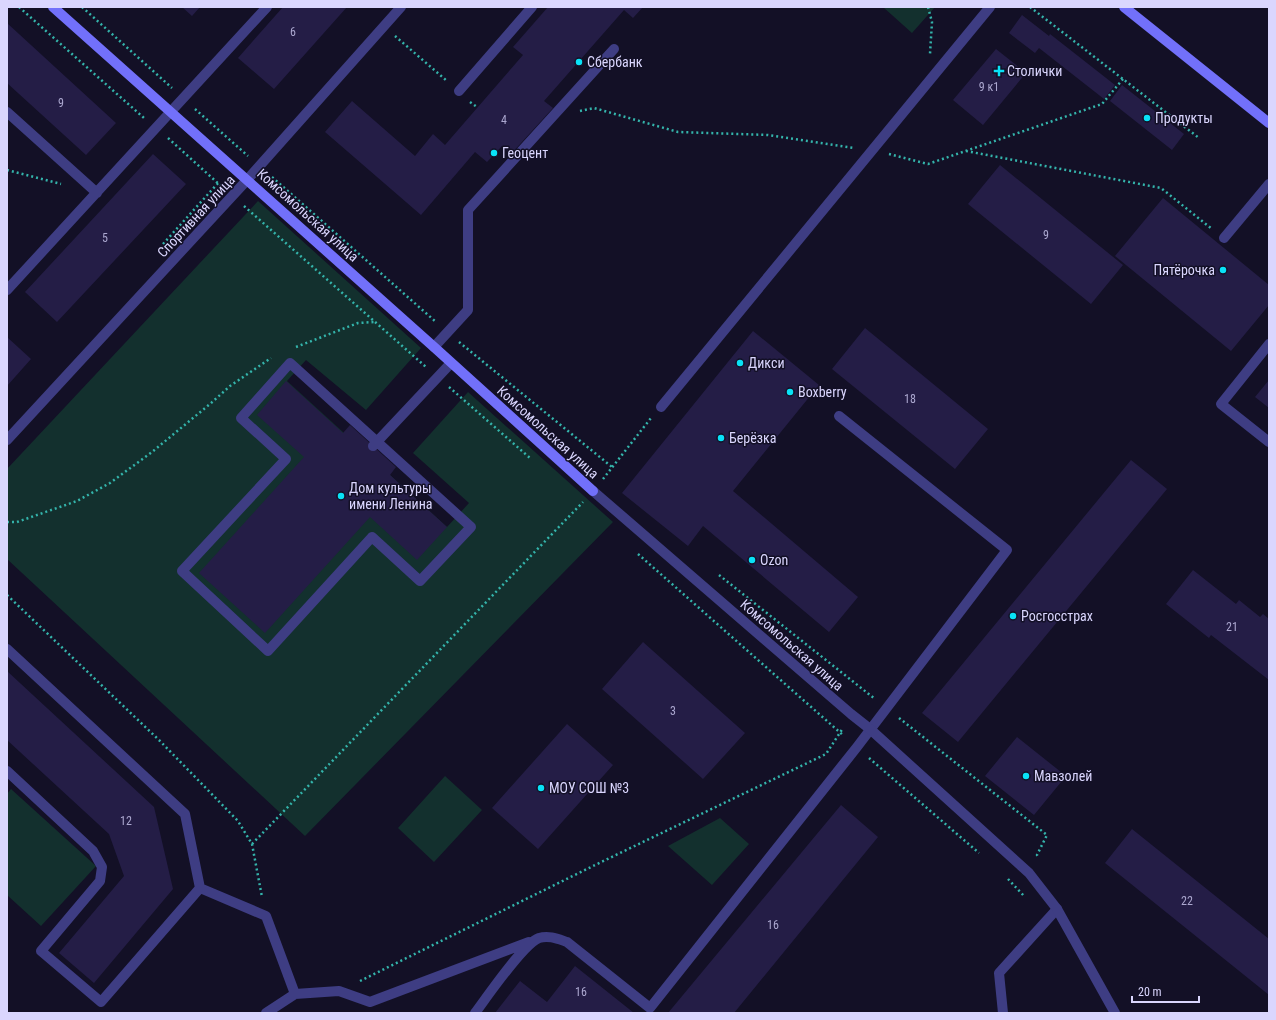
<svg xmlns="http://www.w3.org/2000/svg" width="1276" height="1020" font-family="'Roboto Condensed',sans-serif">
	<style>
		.green { fill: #13302e }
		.building { fill: #241d46 }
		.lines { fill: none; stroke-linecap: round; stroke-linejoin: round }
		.path { stroke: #34b4ab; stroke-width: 2.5; stroke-dasharray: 2 3; stroke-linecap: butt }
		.lane { stroke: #3e3d83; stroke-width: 10 }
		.street { stroke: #3e3d83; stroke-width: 10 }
		.secondary { stroke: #7270fa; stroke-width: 10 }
		.poi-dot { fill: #09e2f7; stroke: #131026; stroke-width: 1.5 }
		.labels { text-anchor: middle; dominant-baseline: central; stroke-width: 3; stroke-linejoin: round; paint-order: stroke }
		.number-label { font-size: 12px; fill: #aca8d0 }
		.poi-label { font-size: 14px; fill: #dad6fe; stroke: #131026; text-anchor: start }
		.street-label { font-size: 14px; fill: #dad6fe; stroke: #131026 }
	</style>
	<rect width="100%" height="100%" fill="#131026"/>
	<path class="green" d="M 883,7 L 935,7 L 912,33 Z
		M 258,201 L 421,348 L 366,410 L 306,360 L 287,381 L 447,527 L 469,503 L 413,453 L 468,392 L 613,522 L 305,836 L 7,559 L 7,469 Z
		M 445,776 L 482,810 L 434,862 L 398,828 Z
		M 11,789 L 96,866 L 41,926 L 7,895 L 7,794 Z
		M 720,818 L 749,844 L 712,885 L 668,846 Z"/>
	<path class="building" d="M 182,7 L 200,7 L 192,16 Z
		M 283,7 L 347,7 L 274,89 L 238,58 Z
		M 548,7 L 643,7 L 633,18 L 624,10 L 544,101 L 553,108 L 511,154 L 502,146 L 487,162 L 475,152 L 421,215 L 325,132 L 352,101 L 415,156 L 433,134 L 445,145 L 523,55 L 513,47 Z
		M 1022,15 L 1049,36 L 1050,34 L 1115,85 L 1104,99 L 1039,48 L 1035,53 L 1009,33 Z
		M 7,23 L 116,123 L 86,155 L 7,83 Z
		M 996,49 L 1026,73 L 983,125 L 953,100 Z
		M 1122,85 L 1184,134 L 1172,150 L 1110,101 Z
		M 153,154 L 186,184 L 57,322 L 25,292 Z
		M 1000,165 L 1123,265 L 1091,304 L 968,204 Z
		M 1163,198 L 1269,285 L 1269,305 L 1231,351 L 1115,256 Z
		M 865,328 L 988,429 L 955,469 L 832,369 Z
		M 753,331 L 819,385 L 733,491 L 858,597 L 829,632 L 703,526 L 688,546 L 622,493 Z
		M 7,337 L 31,359 L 7,386 Z
		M 1269,380 L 1269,408 L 1255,397 Z
		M 286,381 L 343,433 L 350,425 L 396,467 L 390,475 L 447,527 L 417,560 L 370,517 L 265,633 L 199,573 L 304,457 L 257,415 Z
		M 1131,460 L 1167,489 L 958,742 L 922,713 Z
		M 1193,570 L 1236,604 L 1239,600 L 1260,617 L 1263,614 L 1269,619 L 1269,680 L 1211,635 L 1209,638 L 1166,604 Z
		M 643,642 L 745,733 L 703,779 L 602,689 Z
		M 7,671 L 154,807 L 173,889 L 94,983 L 59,953 L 124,876 L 109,834 L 7,740 Z
		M 567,724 L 613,765 L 538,849 L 492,808 Z
		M 1017,737 L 1066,776 L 1034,815 L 985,776 Z
		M 841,805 L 878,837 L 734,1013 L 668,1013 Z
		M 1132,829 L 1269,939 L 1269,995 L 1105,863 Z
		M 575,966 L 634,1013 L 561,1013 L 560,1012 L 558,1013 L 495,1013 L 520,981 L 547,1002 Z"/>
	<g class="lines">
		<path class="path" d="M 19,7 L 144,118
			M 82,7 L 172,88
			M 928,7 L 932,22 L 930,54
			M 1030,7 L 1199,138
			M 395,36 L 447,81
			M 470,102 L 477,107
			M 195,109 L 248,156
			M 580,111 L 594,108 L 678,132 L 768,135 L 854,148
			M 168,138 L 221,186
			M 966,151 L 1161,188 L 1212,229
			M 889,154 L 928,164 L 1102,104 L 1123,79
			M 7,170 L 61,184
			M 272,177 L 436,322
			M 244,206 L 426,367
			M 163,244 L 219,182
			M 459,342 L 612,467
			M 296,347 L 358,323 L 374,322
			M 449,387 L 530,458
			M 603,479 L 651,418
			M 7,522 L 17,522 L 77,501 L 110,483 L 152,452 L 210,404 L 230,386 L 271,358
			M 638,554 L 844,736
			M 719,575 L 875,699
			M 7,595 L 160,741 L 238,821 L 252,844 L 262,897
			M 899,718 L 1047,835 L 1037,855 L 1039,858
			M 869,758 L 979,853
			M 252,844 L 583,502
			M 1008,879 L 1025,897
			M 360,981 L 593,866 L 826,754 L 843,728"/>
		<path class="lane" d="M 459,91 L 532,7
			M 7,112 L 97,193
			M 1224,238 L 1269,184
			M 7,290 L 267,7
			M 1269,344 L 1221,404 L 1269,442
			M 434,347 L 468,310 L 468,210 L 614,49
			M 290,363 L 471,527 L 420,581 L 372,537 L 268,651 L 182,571 L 286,459 L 241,418 Z
			M 661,407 L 990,7
			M 373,446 L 451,363
			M 7,649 L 185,814 L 200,888
			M 7,771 L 93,851 L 102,867 L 100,881 L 41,951 L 101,1002 L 200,888
			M 200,888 L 266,916 L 295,994
			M 266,1013 L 295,994 L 339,991 L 370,1002 L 529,942
			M 475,1013 C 487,997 523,944 539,938 C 549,935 558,939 567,942 L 650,1008 L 857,747 L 1007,550 L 839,416
			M 1003,1013 L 999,973 L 1057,909"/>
		<path class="street" d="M 7,440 L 247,180 L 401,7
			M 593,491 L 851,714 L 870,729 L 1029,873 L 1057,909 L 1115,1013"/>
		<path class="secondary" d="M 53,7 L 434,347 L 593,491
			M 1124,7 L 1269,123"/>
	</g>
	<g class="poi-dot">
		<circle cx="579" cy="62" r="4"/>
		<path d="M997 65h4v4h4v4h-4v4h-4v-4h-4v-4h4z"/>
		<circle cx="1147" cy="118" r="4"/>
		<circle cx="494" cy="153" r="4"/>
		<circle cx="1223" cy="270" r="4"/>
		<circle cx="740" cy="363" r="4"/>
		<circle cx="790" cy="392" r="4"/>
		<circle cx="721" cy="438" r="4"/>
		<circle cx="341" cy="496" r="4"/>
		<circle cx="752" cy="560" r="4"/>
		<circle cx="1013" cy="616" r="4"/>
		<circle cx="1026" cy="776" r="4"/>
		<circle cx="541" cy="788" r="4"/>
	</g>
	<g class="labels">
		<g class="number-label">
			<text x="293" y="32">6</text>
			<text x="989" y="87">9 к1</text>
			<text x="61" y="103">9</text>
			<text x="504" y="120">4</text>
			<text x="1046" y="235">9</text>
			<text x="105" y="238">5</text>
			<text x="910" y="399">18</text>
			<text x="1232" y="627">21</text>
			<text x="673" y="711">3</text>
			<text x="126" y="821">12</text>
			<text x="1187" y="901">22</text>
			<text x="773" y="925">16</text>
			<text x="581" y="992">16</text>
		</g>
		<g class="poi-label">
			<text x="587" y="62">Сбербанк</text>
			<text x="1007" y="71">Столички</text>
			<text x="1155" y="118">Продукты</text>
			<text x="502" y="153">Геоцент</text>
			<text x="1215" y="270" text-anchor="end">Пятёрочка</text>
			<text x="748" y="363">Дикси</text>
			<text x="798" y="392">Boxberry</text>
			<text x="729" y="438">Берёзка</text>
			<text x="349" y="488">Дом культуры<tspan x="349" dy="16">имени Ленина</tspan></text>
			<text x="760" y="560">Ozon</text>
			<text x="1021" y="616">Росгосстрах</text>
			<text x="1034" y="776">Мавзолей</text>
			<text x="549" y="788">МОУ СОШ №3</text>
		</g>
		<g class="street-label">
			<text transform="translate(308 215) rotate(42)">Комсомольская улица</text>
			<text transform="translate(196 216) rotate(-47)">Спортивная улица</text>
			<text transform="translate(548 432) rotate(42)">Комсомольская улица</text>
			<text transform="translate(792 645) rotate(41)">Комсомольская улица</text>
		</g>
	</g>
	<rect width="1276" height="1020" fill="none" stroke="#dad6fe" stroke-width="16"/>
	<path d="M1132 996v6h67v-6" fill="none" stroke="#dad6fe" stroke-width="2"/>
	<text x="1138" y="996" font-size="12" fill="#dad6fe" stroke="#131026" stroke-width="3" paint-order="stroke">20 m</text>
</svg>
